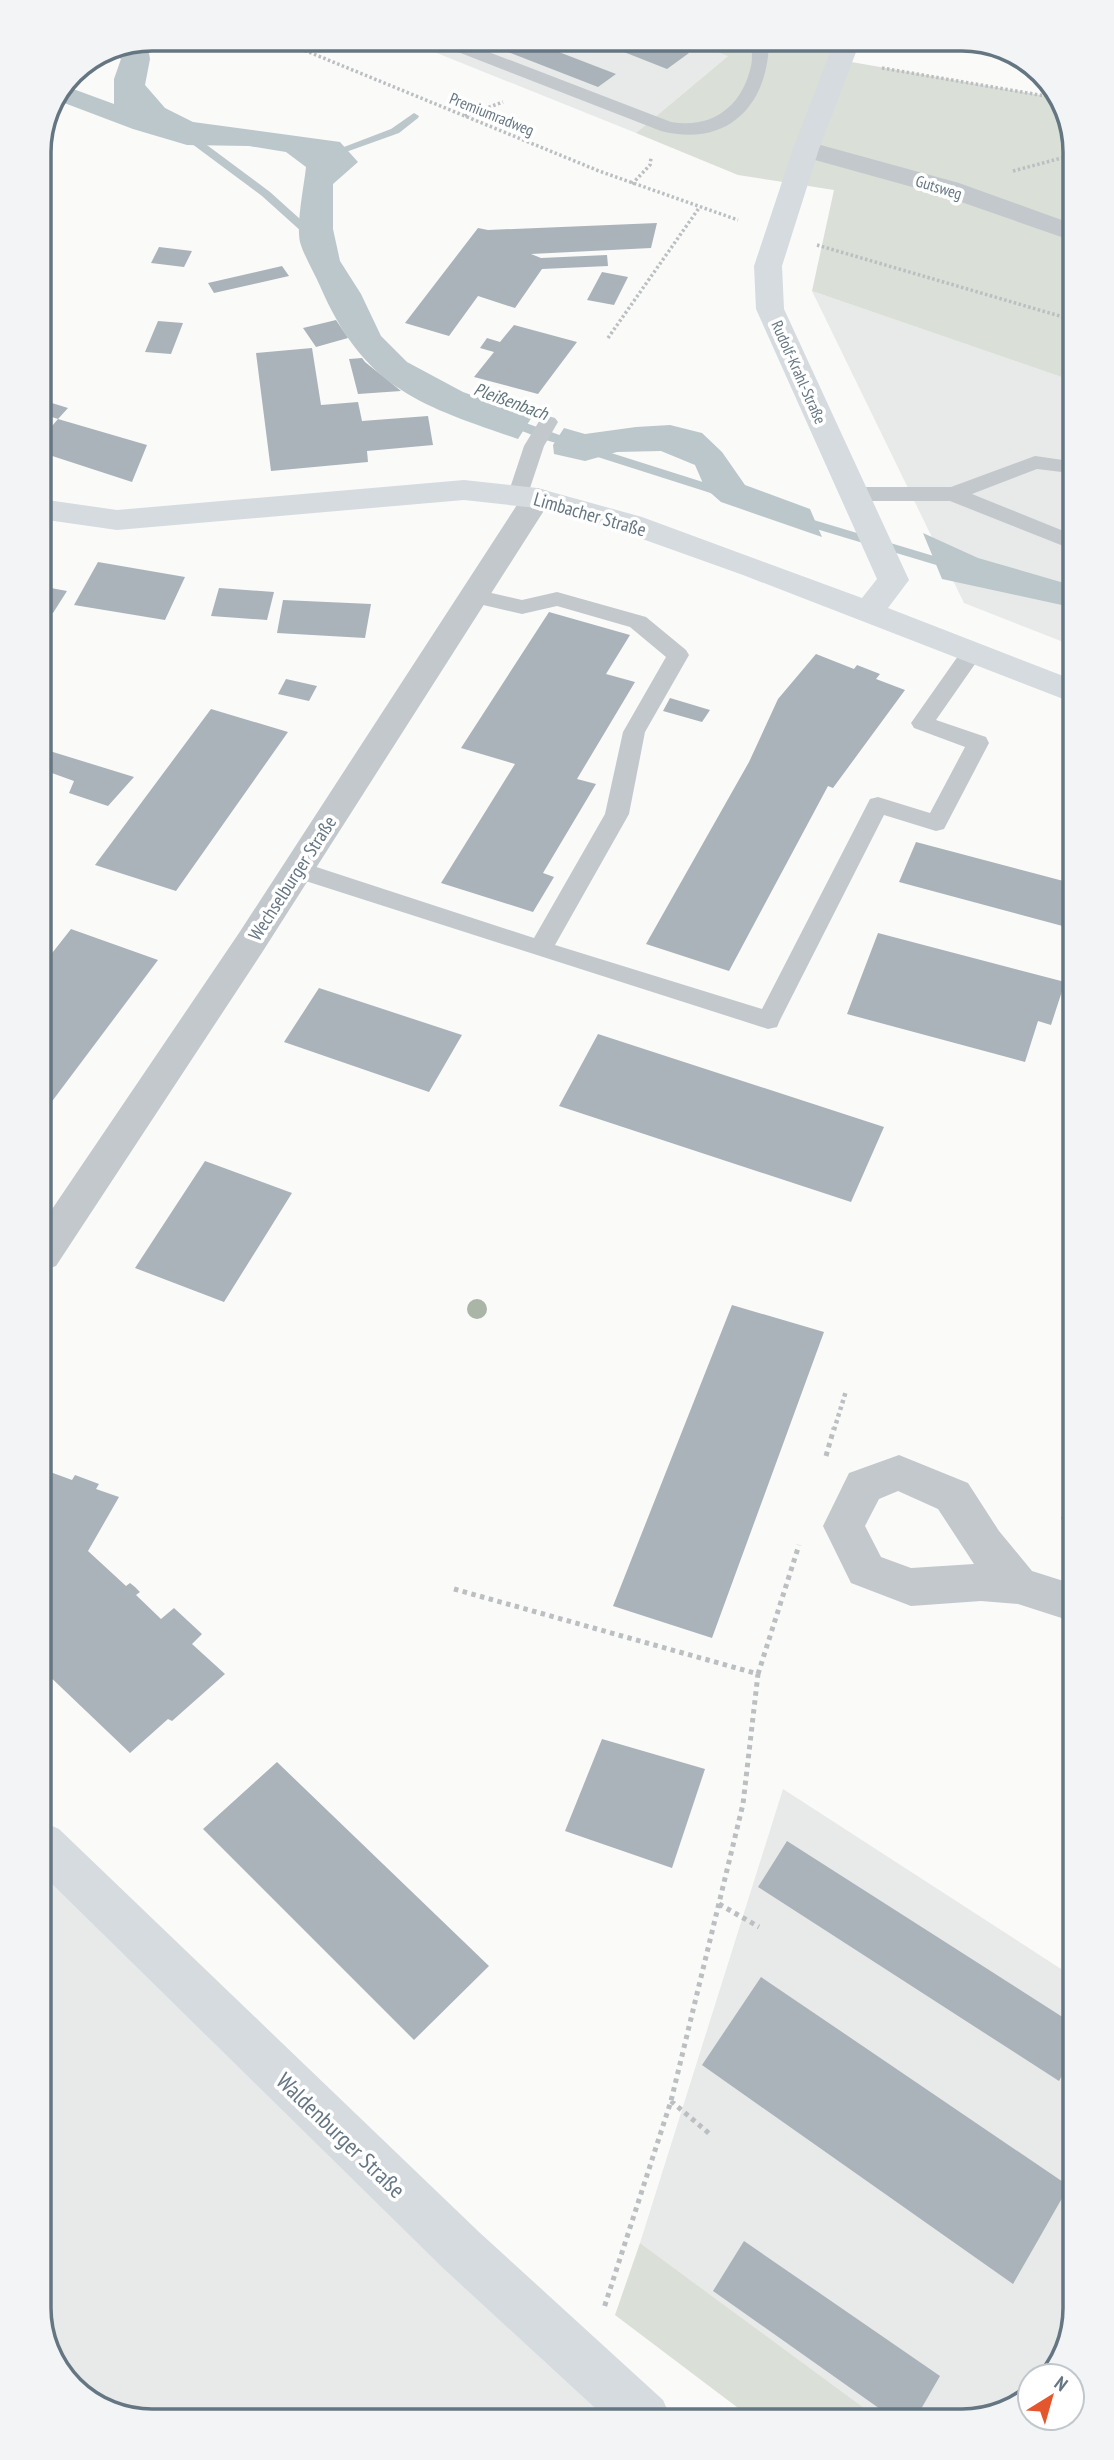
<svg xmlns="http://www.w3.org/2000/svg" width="1114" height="2460" font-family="'PT Sans Narrow',sans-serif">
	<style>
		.built { fill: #e8e9e9 }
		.green { fill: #dadfd7 }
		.water { fill: #bbc7cb }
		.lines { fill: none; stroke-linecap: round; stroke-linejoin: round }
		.stream { fill: #bbc7cb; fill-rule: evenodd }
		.building { fill: #aab3b9 }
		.path-far2 { stroke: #bbbfc2; stroke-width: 3.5; stroke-dasharray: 2.5 2.5; stroke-linecap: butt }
		.path-far1 { stroke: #bbbfc2; stroke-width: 4.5; stroke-dasharray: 3.5 3.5; stroke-linecap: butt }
		.path { stroke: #bbbfc2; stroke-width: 5; stroke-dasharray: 4.5 4.5; stroke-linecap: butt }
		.lane { fill: #c3c8cc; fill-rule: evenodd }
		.street { fill: #c3c8cc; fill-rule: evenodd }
		.secondary { fill: #d6dbdf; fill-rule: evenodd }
		.tree { fill: #aab4a7 }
		.labels { text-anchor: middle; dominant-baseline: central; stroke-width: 7; stroke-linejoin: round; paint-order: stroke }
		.far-street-label { font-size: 16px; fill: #657683; stroke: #fff }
		.far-water-label { font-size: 18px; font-style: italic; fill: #60757c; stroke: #fff }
		.street-label { font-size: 19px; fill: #657683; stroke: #fff }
		.near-street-label { font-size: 23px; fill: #657683; stroke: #fff }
		.rim { fill: none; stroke: #657683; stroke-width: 3.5 }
	</style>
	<rect width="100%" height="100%" fill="#fafaf8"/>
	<path class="built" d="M 402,39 L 685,39 L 729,55 L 636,133 Z
		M 812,291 L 1070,380 L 1071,645 L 964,603 Z
		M 783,1789 L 1075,1978 L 1075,2308 L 1053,2376 L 1030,2376 L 1030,2393 L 999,2415 L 875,2416 L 640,2243 Z
		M 43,1837 L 645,2418 L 144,2421 L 83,2398 L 45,2345 Z"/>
	<path class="green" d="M 685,39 L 826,39 L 840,60 L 1057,98 L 1069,115 L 1070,380 L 812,291 L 834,190 L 738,175 L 636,133 L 728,56 Z
		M 640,2243 L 875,2416 L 750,2417 L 615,2315 Z"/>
	<path class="water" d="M 147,41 L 150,59 L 145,85 L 165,108 L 193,122 L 340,142 L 358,162 L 333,184 L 333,229 L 340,261 L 361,294 L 381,336 L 407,362 L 463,392 L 532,417 L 518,439 C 419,405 364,388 320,286 C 314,272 304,256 300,242 C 296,223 304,187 306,167 L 286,152 L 249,146 L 187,145 L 133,129 L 59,101 L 65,86 L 114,104 L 114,79 L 121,59 L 114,54 Z
		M 670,425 L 702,433 L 722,452 L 745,485 L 810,509 L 822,537 L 721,502 L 705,488 L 695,465 L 661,451 L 617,452 L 585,461 L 554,454 L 553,445 L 564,428 L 585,434 L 636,427 Z
		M 923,533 L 978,558 L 1071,585 L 1071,607 L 942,579 Z"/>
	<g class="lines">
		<path class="stream" d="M 414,113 L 419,116 L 418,118 L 399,133 L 332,157 L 323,155 L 391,129 Z
			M 180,131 L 188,131 L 270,192 L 320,237 L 320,241 L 312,241 L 262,196 L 180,135 Z
			M 506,416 L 568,438 L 582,439 L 584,442 C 569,454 520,429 502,423 L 502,417 Z
			M 586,445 L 728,490 L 730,493 L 724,497 L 720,496 L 582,452 L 580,449 Z
			M 797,515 L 957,563 L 959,566 L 953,570 L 793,522 L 791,519 Z"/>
	</g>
	<path class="building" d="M 484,39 L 525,39 L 616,74 L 598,87 L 480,41 Z
		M 591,39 L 653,39 L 689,53 L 667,69 Z
		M 657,223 L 651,248 L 531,254 L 541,258 L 607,255 L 608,266 L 542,269 L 515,308 L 478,296 L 449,336 L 405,323 L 478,228 L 488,230 Z
		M 159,247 L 192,251 L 184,267 L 151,263 Z
		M 282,266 L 289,276 L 214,293 L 208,283 Z
		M 602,272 L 628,277 L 614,305 L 587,300 Z
		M 336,320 L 348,338 L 316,347 L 303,328 Z
		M 158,321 L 183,323 L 171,354 L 145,352 Z
		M 514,325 L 577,342 L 538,394 L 474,377 L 494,352 L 480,348 L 487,338 L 500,342 Z
		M 312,348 L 321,405 L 358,402 L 362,421 L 428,416 L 433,445 L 367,451 L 368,462 L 271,471 L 256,353 Z
		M 362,358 L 365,362 L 401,391 L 358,394 L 349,359 Z
		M 39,399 L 68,408 L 58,419 L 39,413 Z
		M 58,419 L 147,445 L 132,482 L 40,452 L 40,440 Z
		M 98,562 L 185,577 L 165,620 L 74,605 Z
		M 40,586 L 67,591 L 53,613 L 40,610 Z
		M 219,588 L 274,592 L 267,620 L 211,616 Z
		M 283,600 L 371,604 L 365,638 L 277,633 Z
		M 549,612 L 630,635 L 606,674 L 635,682 L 577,779 L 596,784 L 543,873 L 554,877 L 533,912 L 441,883 L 515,764 L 461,748 Z
		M 816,654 L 854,669 L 857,665 L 880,674 L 876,679 L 905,690 L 833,788 L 828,786 L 729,971 L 646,944 L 749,762 L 778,699 Z
		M 286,679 L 317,686 L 309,701 L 278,694 Z
		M 670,698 L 710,710 L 702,722 L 663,711 Z
		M 211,709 L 288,732 L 176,891 L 95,865 Z
		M 40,748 L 134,777 L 108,806 L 69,793 L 74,781 L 49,772 L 40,781 Z
		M 916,842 L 1071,883 L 1070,928 L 899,882 Z
		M 71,929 L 158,960 L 41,1116 L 41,954 L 49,957 Z
		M 878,933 L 1065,982 L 1051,1025 L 1038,1021 L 1025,1062 L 847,1014 Z
		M 319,988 L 462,1035 L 429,1092 L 284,1042 Z
		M 598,1034 L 884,1127 L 851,1202 L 559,1106 Z
		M 205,1161 L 292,1193 L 224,1302 L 135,1268 Z
		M 732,1305 L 824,1332 L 712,1638 L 613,1606 Z
		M 42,1469 L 72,1480 L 75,1475 L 99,1484 L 96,1489 L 119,1497 L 88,1551 L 126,1586 L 130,1583 L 135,1587 L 140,1592 L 136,1595 L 161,1619 L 174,1608 L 202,1634 L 192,1644 L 225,1674 L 172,1721 L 168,1719 L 130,1753 L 43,1670 Z
		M 1072,1479 L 1073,1479 L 1073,1523 L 1061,1519 Z
		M 602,1739 L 705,1769 L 672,1868 L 565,1831 Z
		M 277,1762 L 489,1966 L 414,2040 L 203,1829 Z
		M 787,1841 L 1075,2025 L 1075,2053 L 1059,2081 L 758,1887 Z
		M 761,1977 L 1069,2186 L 1013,2284 L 702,2065 Z
		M 744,2241 L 940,2376 L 917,2416 L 890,2416 L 713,2291 Z"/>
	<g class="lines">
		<path class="path-far2" d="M 277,39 L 599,171 L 738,220
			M 882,68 L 1057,98
			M 465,116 L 503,102
			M 1013,171 L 1069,156
			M 632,184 L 650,165 L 651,158
			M 817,245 L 1070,319
			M 608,338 L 699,208"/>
		<path class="path-far1" d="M 834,1430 L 846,1391"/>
		<path class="path" d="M 826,1456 L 834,1428
			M 454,1589 L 758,1674 L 743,1804 L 671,2101 L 604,2308
			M 758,1674 L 799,1545
			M 719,1904 L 759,1927
			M 671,2101 L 711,2135"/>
		<path class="lane" d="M 432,39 L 455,39 L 671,122 C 712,129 742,107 751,66 C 753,58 751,47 752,39 L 769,39 C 769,105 728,148 661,131 L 435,43 Z
			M 548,416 L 555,418 L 558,422 L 544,446 L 528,494 L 525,499 L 511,499 L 508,494 L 524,446 L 541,418 Z
			M 1035,456 L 1070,461 L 1070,473 L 1037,469 L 972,494 L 1071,534 L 1071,549 L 950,501 L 853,501 L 846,499 L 843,494 L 846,489 L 853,487 L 951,487 Z
			M 474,589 L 522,600 L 557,592 L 646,617 L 686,650 L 689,655 L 645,732 L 629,814 L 555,945 L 762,1009 L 870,799 L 878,797 L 930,813 L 965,747 L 914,728 L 911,723 L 963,649 L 971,647 L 979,649 L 982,654 L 936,720 L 986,737 L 989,743 L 944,829 L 936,831 L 884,815 L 780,1020 L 777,1027 L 768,1029 L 290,876 L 286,870 L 290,864 L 298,861 L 534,938 L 605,814 L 623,732 L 666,657 L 630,627 L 557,606 L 522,614 L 466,601 L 463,596 L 466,591 Z"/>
		<path class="street" d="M 806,141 L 959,183 L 1070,223 L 1070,240 L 941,195 L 797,155 L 793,149 L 797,143 Z
			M 537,488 L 548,491 L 552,498 L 263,951 L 56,1266 L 42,1271 L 42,1224 L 239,933 L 526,491 Z
			M 899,1455 L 968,1483 L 999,1531 L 1032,1571 L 1073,1584 L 1074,1622 L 1018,1604 L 981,1601 L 911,1606 L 851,1583 L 823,1526 L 849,1473 ZM 898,1491 L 938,1509 L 974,1564 L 911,1568 L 881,1557 L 865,1526 L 879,1499 Z"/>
		<path class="secondary" d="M 835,39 L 861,39 L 819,149 L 782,266 L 784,309 L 909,580 L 888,608 L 1071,679 L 1071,702 L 743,575 L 620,531 L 536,508 L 464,500 L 117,530 L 40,519 L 40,499 L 117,510 L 464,480 L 537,488 L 642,517 L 862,598 L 877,579 L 756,309 L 754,266 L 793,149 Z
			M 43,1822 L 59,1829 L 479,2232 L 663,2400 L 671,2418 L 606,2418 L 443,2268 L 43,1875 Z"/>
	</g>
	<circle class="tree" cx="477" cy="1309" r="10"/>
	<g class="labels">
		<g class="far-street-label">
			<text transform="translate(492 114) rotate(22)">Premiumradweg</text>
			<text transform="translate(939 187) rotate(17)">Gutsweg</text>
			<text transform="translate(799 372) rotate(66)">Rudolf-Krahl-Straße</text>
		</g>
		<g class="far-water-label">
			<text transform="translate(511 401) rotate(20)">Pleißenbach</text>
		</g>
		<g class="street-label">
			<text transform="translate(590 514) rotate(16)">Limbacher Straße</text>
			<text transform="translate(292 878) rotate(-57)">Wechselburger Straße</text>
		</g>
		<g class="near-street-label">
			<text transform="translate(341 2135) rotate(44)">Waldenburger Straße</text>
		</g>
	</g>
	<path d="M0 0H1114V2460H0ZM152 51H962A101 101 0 0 1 1063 152V2308A101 101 0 0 1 962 2409H152A101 101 0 0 1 51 2308V152A101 101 0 0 1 152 51Z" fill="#f3f4f5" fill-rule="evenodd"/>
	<path class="rim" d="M152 51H962A101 101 0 0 1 1063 152V2308A101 101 0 0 1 962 2409H152A101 101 0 0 1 51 2308V152A101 101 0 0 1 152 51Z"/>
	<g transform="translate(1051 2397) rotate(37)"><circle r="33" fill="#ffffff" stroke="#c1c8cd" stroke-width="2"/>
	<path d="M0-5L12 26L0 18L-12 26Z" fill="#e4572e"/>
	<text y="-10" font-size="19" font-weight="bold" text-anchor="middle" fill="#657683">N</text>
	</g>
</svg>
